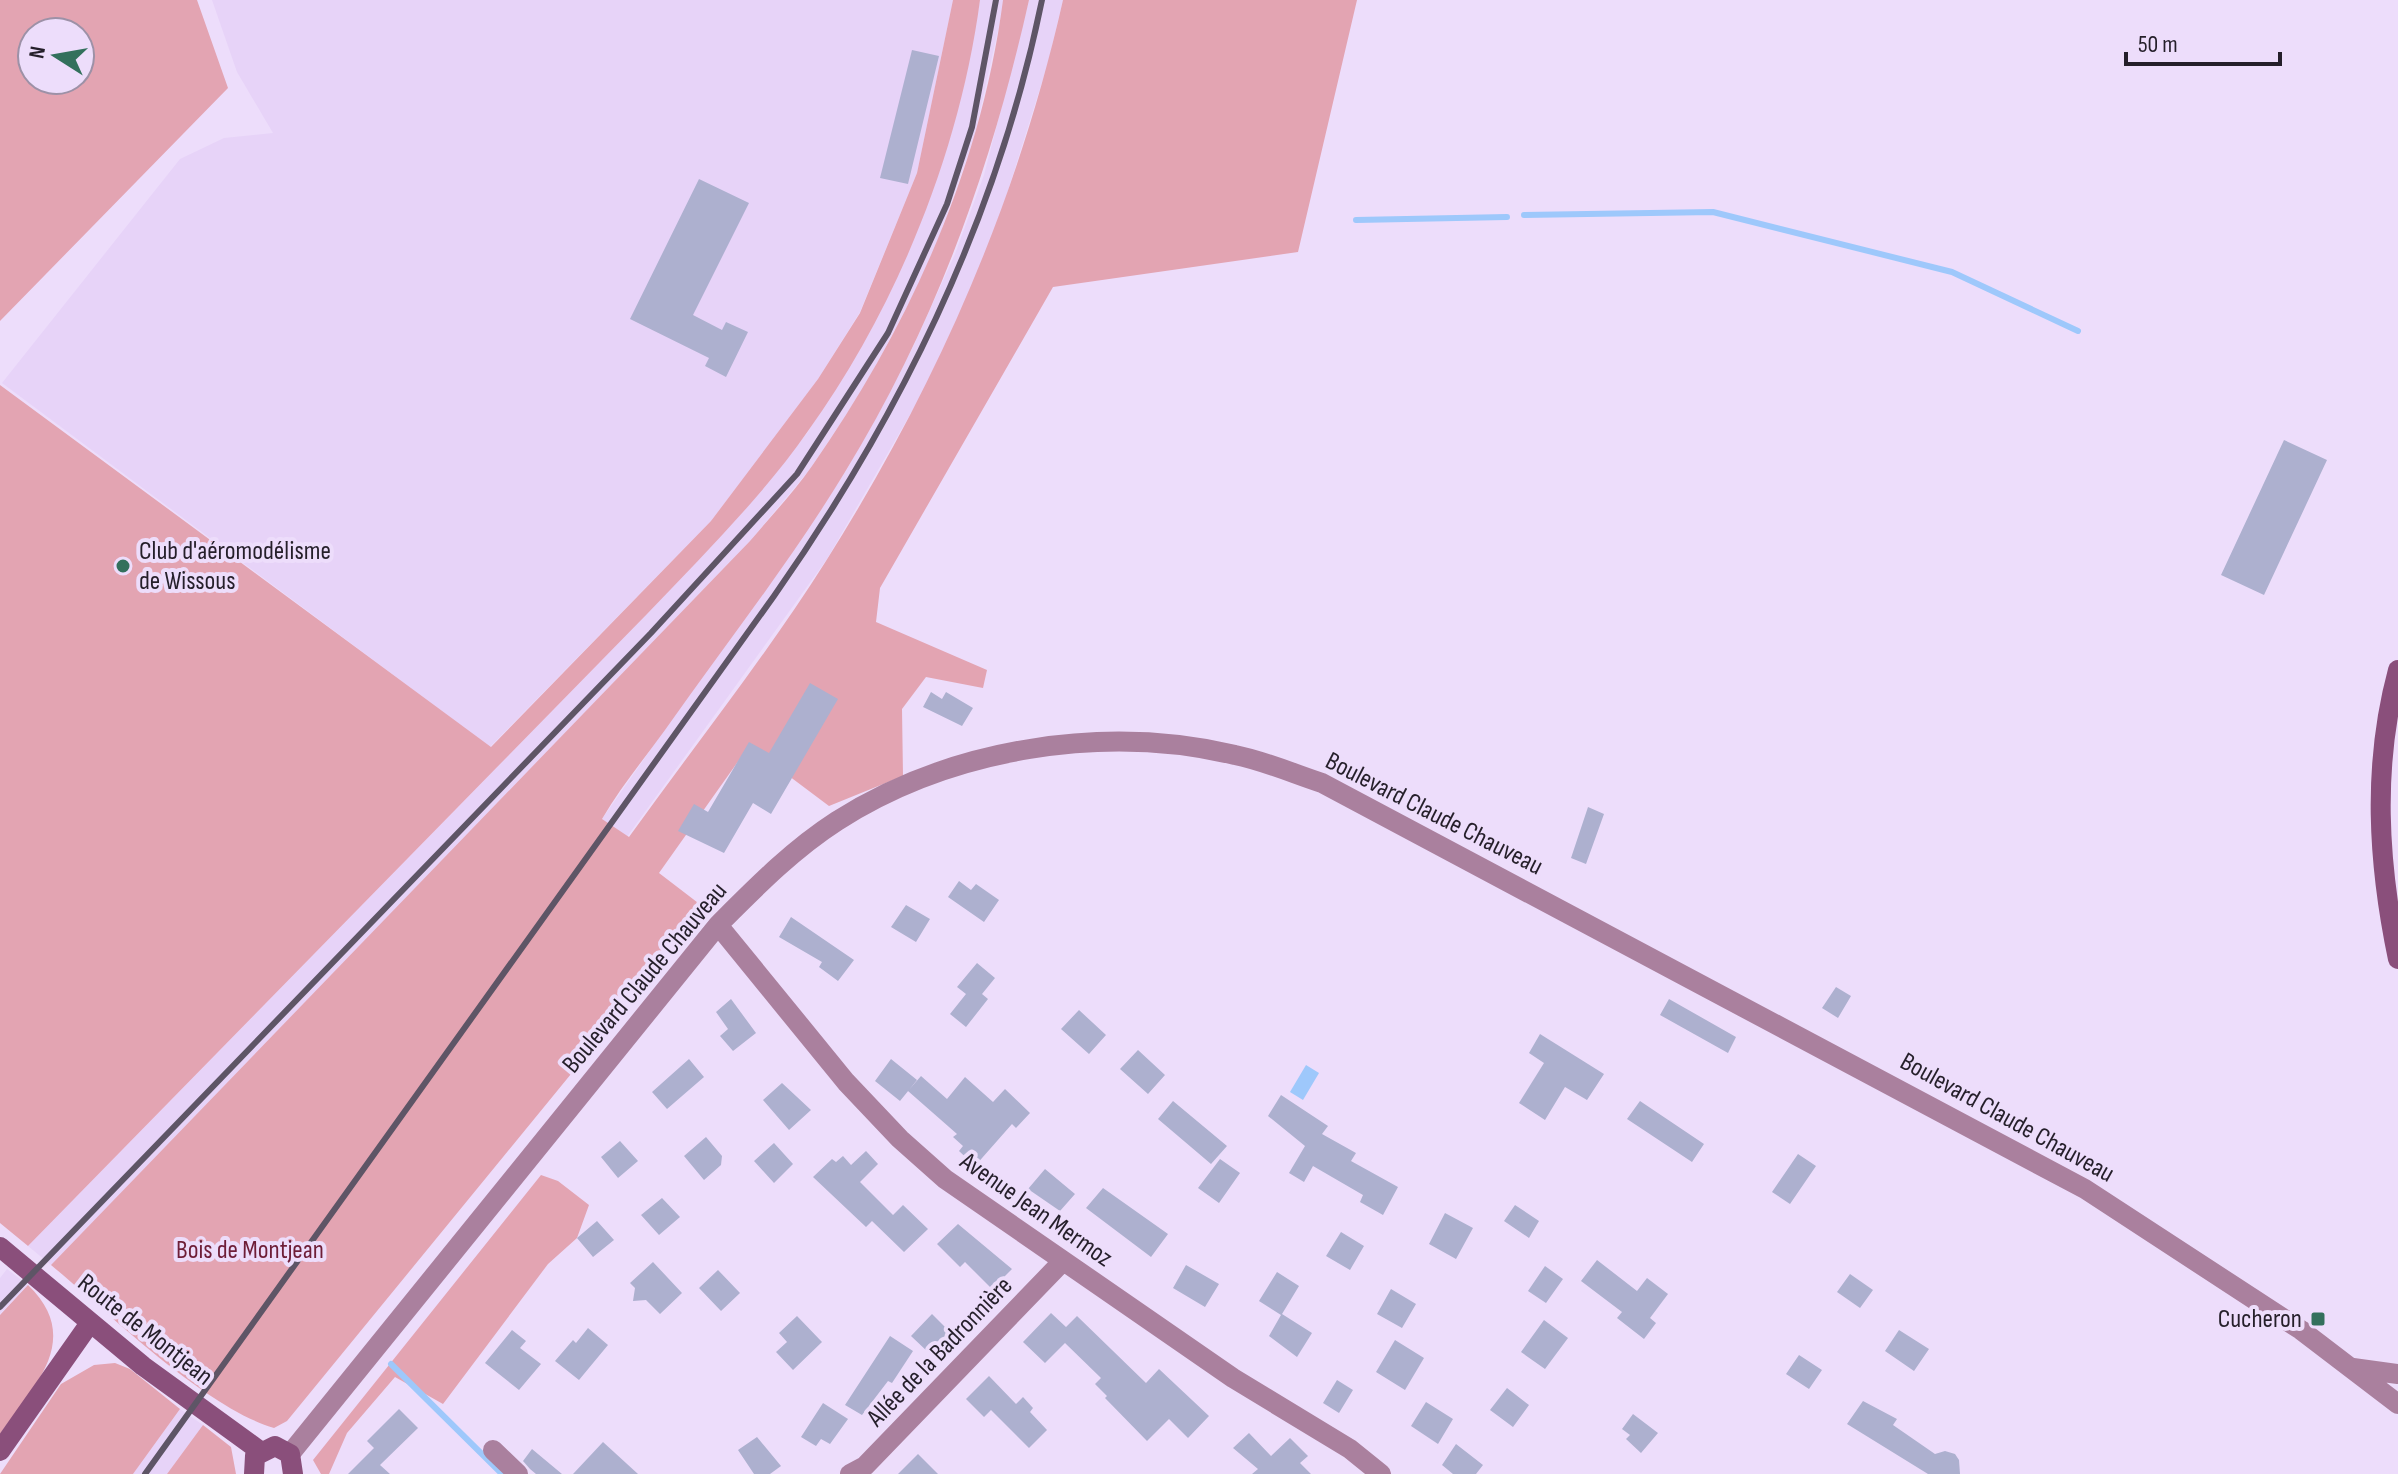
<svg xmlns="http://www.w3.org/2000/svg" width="2398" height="1474" font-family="'Sofia Sans Condensed',sans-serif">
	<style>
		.built { fill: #e7d3f8 }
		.green { fill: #e3a4b2; fill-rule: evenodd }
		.water { fill: #9ec8fb }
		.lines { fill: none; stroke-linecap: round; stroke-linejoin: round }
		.stream { stroke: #9ec8fb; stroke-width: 6 }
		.building { fill: #adb0cf }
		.street { stroke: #aa809e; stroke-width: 20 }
		.secondary { stroke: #8a4f7b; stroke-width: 20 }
		.rail { stroke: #5e5566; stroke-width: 6 }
		.poi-dot { fill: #33705c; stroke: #edddfb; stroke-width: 3 }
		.labels { text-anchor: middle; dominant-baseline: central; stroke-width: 8; stroke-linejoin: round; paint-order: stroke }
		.poi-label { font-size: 26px; fill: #251f2a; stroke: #edddfb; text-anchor: start }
		.street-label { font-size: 26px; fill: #251f2a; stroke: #edddfb }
		.park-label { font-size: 26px; fill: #6e1e38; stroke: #edddfb }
	</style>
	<rect width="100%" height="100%" fill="#edddfb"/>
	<path class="built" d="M 212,0 L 953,0 L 917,173 L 860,312 L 818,379 L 711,521 L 490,747 L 2,383 L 180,159 L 224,138 L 273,133 L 237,72 Z
		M 980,0 L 1003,0 L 1000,21 L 974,138 L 929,265 L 864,388 L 810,469 L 750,541 L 51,1265 L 28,1246 L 648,613 L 742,513 L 808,432 L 900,270 L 933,187 L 965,82 Z
		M 1029,0 L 1063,0 L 1048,63 L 1006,197 L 976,282 L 927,385 L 827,559 L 221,1401 L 194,1383 L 602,819 L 846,471 L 914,345 L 955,254 L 984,175 Z
		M 7,1269 L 28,1285 L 0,1314 L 0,1278 Z
		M 180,1409 L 203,1425 L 167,1474 L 133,1474 Z"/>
	<path class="green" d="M 0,0 L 197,0 L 228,88 L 0,321 ZM 32,32 L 80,32 L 80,80 L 32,80 Z
		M 953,0 L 980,0 C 960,151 897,307 808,431 C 762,497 703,555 648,613 L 28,1246 L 0,1223 L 0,385 L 491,747 L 711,521 L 818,379 L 860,313 L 917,173 Z
		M 1003,0 L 1029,0 C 991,169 936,323 845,472 C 791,561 725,645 665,730 C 644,759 620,788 602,819 L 629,837 C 695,745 766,656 826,561 C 937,385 1017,203 1063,0 L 1357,0 L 1298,252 L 1053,287 L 880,588 L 876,622 L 987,670 L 983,688 L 926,677 L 902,709 L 903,776 L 829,806 L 749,746 L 659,873 L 706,909 L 287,1421 L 274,1428 C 204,1407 109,1313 51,1265 L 750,541 C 771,516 794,492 812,466 C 909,327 981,169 1003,0 Z
		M 541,1175 L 558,1181 L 589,1205 L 577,1238 L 548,1264 L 443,1404 L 395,1377 L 347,1433 L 329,1474 L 321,1474 L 313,1460 Z
		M 28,1285 C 84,1339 34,1386 0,1434 L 0,1315 Z
		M 115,1363 L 130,1369 L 180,1409 L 133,1474 L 0,1474 L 61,1384 L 94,1365 Z
		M 203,1425 L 231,1447 L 236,1474 L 167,1474 Z"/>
	<path class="water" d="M 1306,1065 L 1319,1073 L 1303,1100 L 1290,1092 Z"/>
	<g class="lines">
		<path class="stream" d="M 1524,215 L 1713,212 L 1952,272 L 2078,331
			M 1356,220 L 1507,217
			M 391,1364 L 502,1474"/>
	</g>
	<path class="building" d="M 912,50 L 939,56 L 908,184 L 880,178 Z
		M 699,179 L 749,203 L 693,315 L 722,330 L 726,322 L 748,332 L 726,377 L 705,366 L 709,358 L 630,319 Z
		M 2284,440 L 2327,460 L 2264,595 L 2221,575 Z
		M 810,683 L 838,699 L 771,814 L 753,803 L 724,853 L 678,831 L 694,804 L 708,812 L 749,742 L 769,753 Z
		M 931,692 L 942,699 L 946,692 L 973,708 L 962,726 L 923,707 Z
		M 1588,807 L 1604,814 L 1586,864 L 1571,858 Z
		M 959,881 L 971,890 L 976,884 L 999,900 L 984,922 L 948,897 Z
		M 906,905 L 930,919 L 916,942 L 891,927 Z
		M 791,917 L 854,960 L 838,981 L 819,967 L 822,962 L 779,937 Z
		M 977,963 L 995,978 L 982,994 L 988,999 L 966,1027 L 950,1014 L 966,994 L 957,987 Z
		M 1836,987 L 1851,996 L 1838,1018 L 1822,1008 Z
		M 731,999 L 756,1033 L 733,1051 L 720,1036 L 728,1029 L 716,1012 Z
		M 1669,999 L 1736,1037 L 1728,1053 L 1660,1015 Z
		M 1079,1010 L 1106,1035 L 1089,1054 L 1061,1029 Z
		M 1540,1034 L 1604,1074 L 1587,1100 L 1565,1087 L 1545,1120 L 1519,1103 L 1544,1063 L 1529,1053 Z
		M 1138,1050 L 1165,1075 L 1148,1094 L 1120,1069 Z
		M 689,1059 L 704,1077 L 667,1109 L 652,1092 Z
		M 891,1059 L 917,1080 L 900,1101 L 875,1081 Z
		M 921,1076 L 947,1099 L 965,1077 L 993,1102 L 1005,1089 L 1030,1113 L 1016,1128 L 1012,1124 L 975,1166 L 959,1151 L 963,1146 L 953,1137 L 957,1134 L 908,1091 Z
		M 782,1083 L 811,1110 L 789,1130 L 763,1100 Z
		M 1281,1095 L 1328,1126 L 1322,1134 L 1356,1153 L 1351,1161 L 1398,1187 L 1383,1215 L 1360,1202 L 1363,1195 L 1313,1166 L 1304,1182 L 1289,1173 L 1305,1146 L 1268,1116 Z
		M 1173,1101 L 1227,1146 L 1211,1164 L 1158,1119 Z
		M 1640,1101 L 1704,1144 L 1692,1162 L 1627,1119 Z
		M 706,1137 L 722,1156 L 721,1165 L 704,1180 L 684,1156 Z
		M 620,1141 L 638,1161 L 618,1178 L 601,1157 Z
		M 774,1143 L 793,1164 L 774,1183 L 754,1161 Z
		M 866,1151 L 878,1164 L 860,1182 L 893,1215 L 903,1205 L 928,1229 L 904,1252 L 872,1221 L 866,1227 L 813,1177 L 832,1159 L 836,1162 L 843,1156 L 851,1165 Z
		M 1798,1154 L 1816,1166 L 1790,1204 L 1772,1192 Z
		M 1220,1159 L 1240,1173 L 1219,1203 L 1198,1188 Z
		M 1045,1169 L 1075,1194 L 1060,1211 L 1028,1189 Z
		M 1103,1188 L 1168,1234 L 1151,1257 L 1086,1208 Z
		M 662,1198 L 680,1217 L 659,1235 L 641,1215 Z
		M 1515,1205 L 1539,1221 L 1529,1238 L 1504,1221 Z
		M 1445,1213 L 1473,1228 L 1456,1259 L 1429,1244 Z
		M 597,1221 L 614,1240 L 593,1257 L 577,1238 Z
		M 958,1224 L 1012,1269 L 992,1289 L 965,1262 L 960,1267 L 937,1244 Z
		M 1341,1232 L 1364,1246 L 1350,1270 L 1326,1256 Z
		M 1597,1260 L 1637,1291 L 1647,1278 L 1668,1294 L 1650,1318 L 1656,1323 L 1644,1339 L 1617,1318 L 1622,1312 L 1581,1281 Z
		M 653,1262 L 682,1293 L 660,1314 L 646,1300 L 633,1301 L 635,1288 L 630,1283 Z
		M 1186,1265 L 1219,1284 L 1205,1307 L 1173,1288 Z
		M 1545,1266 L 1563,1279 L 1546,1303 L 1528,1291 Z
		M 718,1270 L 740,1293 L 721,1311 L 699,1288 Z
		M 1277,1272 L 1299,1286 L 1282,1314 L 1312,1333 L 1297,1357 L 1269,1336 L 1281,1315 L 1259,1301 Z
		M 1850,1274 L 1873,1290 L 1860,1308 L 1837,1292 Z
		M 1391,1289 L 1416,1304 L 1402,1328 L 1377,1314 Z
		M 1051,1313 L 1066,1327 L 1077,1316 L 1146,1383 L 1159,1369 L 1209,1416 L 1188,1438 L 1169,1419 L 1147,1441 L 1105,1398 L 1107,1396 L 1095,1384 L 1101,1378 L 1065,1343 L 1045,1363 L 1023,1342 Z
		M 932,1314 L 950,1332 L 929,1353 L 911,1336 Z
		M 797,1316 L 822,1342 L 793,1370 L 776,1352 L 787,1342 L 779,1333 Z
		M 1544,1320 L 1568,1338 L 1545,1369 L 1521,1352 Z
		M 588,1328 L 608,1345 L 579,1380 L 555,1361 L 573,1340 L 576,1343 Z
		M 512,1330 L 526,1341 L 520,1348 L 541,1364 L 519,1390 L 485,1363 Z
		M 1899,1330 L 1929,1349 L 1914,1371 L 1885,1351 Z
		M 890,1336 L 913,1351 L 892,1383 L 888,1381 L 862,1415 L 845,1405 Z
		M 1395,1340 L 1424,1358 L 1405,1390 L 1376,1372 Z
		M 1799,1355 L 1822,1370 L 1809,1389 L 1786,1374 Z
		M 989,1376 L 1016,1404 L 1023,1397 L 1033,1408 L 1030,1412 L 1047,1430 L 1029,1448 L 991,1410 L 984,1417 L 966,1399 Z
		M 1337,1380 L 1353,1390 L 1339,1413 L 1323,1403 Z
		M 1507,1388 L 1529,1405 L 1513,1427 L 1490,1410 Z
		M 1863,1401 L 1897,1419 L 1893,1425 L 1935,1454 L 1945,1451 L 1955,1454 L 1959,1460 L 1960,1474 L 1928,1474 L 1847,1424 Z
		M 1426,1402 L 1453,1419 L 1438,1444 L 1411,1426 Z
		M 823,1403 L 848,1419 L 830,1444 L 821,1439 L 816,1446 L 801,1437 Z
		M 399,1409 L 418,1428 L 380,1465 L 390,1474 L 348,1474 L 374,1448 L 367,1441 Z
		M 1633,1414 L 1658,1433 L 1641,1453 L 1626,1439 L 1630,1435 L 1622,1429 Z
		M 1249,1433 L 1271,1456 L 1290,1438 L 1308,1456 L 1300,1463 L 1311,1474 L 1252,1474 L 1258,1469 L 1233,1448 Z
		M 757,1437 L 781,1466 L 770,1474 L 754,1474 L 738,1450 Z
		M 603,1442 L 638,1474 L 573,1474 Z
		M 1456,1444 L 1483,1465 L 1476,1474 L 1453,1474 L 1442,1465 Z
		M 532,1449 L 562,1474 L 536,1474 L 530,1469 L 523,1461 Z
		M 918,1454 L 938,1474 L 898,1474 Z"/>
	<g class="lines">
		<path class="street" d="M 718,925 L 846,1082 L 900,1139 L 945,1179 L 1233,1378 L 1350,1449 L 1381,1474
			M 2353,1368 L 2398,1374
			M 493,1450 L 518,1474
			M 290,1454 L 718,925 C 755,888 792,850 837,821 C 951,748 1104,724 1235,755 C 1265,761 1294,774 1322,783 L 2085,1189 L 2301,1330 L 2398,1404
			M 850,1474 L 865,1466 L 1063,1261"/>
		<path class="secondary" d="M 2398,670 C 2372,766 2378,863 2398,959
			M 0,1247 L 143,1366 L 260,1451
			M 0,1451 L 90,1323
			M 254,1474 L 255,1456 L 275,1446 L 290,1454 L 293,1474"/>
		<path class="rail" d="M 0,1307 L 651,633 L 797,474 L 888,333 L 947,204 L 972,127 L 996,0
			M 145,1474 L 774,596 C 901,415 998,217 1042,0"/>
	</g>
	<g class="poi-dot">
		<circle cx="123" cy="566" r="8"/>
		<rect x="2310" y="1311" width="16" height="16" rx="4"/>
	</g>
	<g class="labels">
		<g class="poi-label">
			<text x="139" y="551">Club d'aéromodélisme<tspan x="139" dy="30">de Wissous</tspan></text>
			<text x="2302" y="1319" text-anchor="end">Cucheron</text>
		</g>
		<g class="street-label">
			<text transform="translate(1434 814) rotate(27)">Boulevard Claude Chauveau</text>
			<text transform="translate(645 978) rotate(-50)">Boulevard Claude Chauveau</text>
			<text transform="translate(2007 1118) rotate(29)">Boulevard Claude Chauveau</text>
			<text transform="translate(1036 1210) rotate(35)">Avenue Jean Mermoz</text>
			<text transform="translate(145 1330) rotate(38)">Route de Montjean</text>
			<text transform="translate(940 1352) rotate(-46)">Allée de la Badronnière</text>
		</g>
		<g class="park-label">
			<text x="250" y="1250">Bois de Montjean</text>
		</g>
	</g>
	<g transform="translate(56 56) rotate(281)"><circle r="38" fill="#edddfb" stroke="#9d91a7" stroke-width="2"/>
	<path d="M0-6L14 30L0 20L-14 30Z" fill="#33705c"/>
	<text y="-12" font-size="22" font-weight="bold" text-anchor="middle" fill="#251f2a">N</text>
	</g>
	<path d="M2126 52v12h154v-12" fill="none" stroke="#251f2a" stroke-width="4"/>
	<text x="2138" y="52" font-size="24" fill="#251f2a" stroke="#edddfb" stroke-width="6" paint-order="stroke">50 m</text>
</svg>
